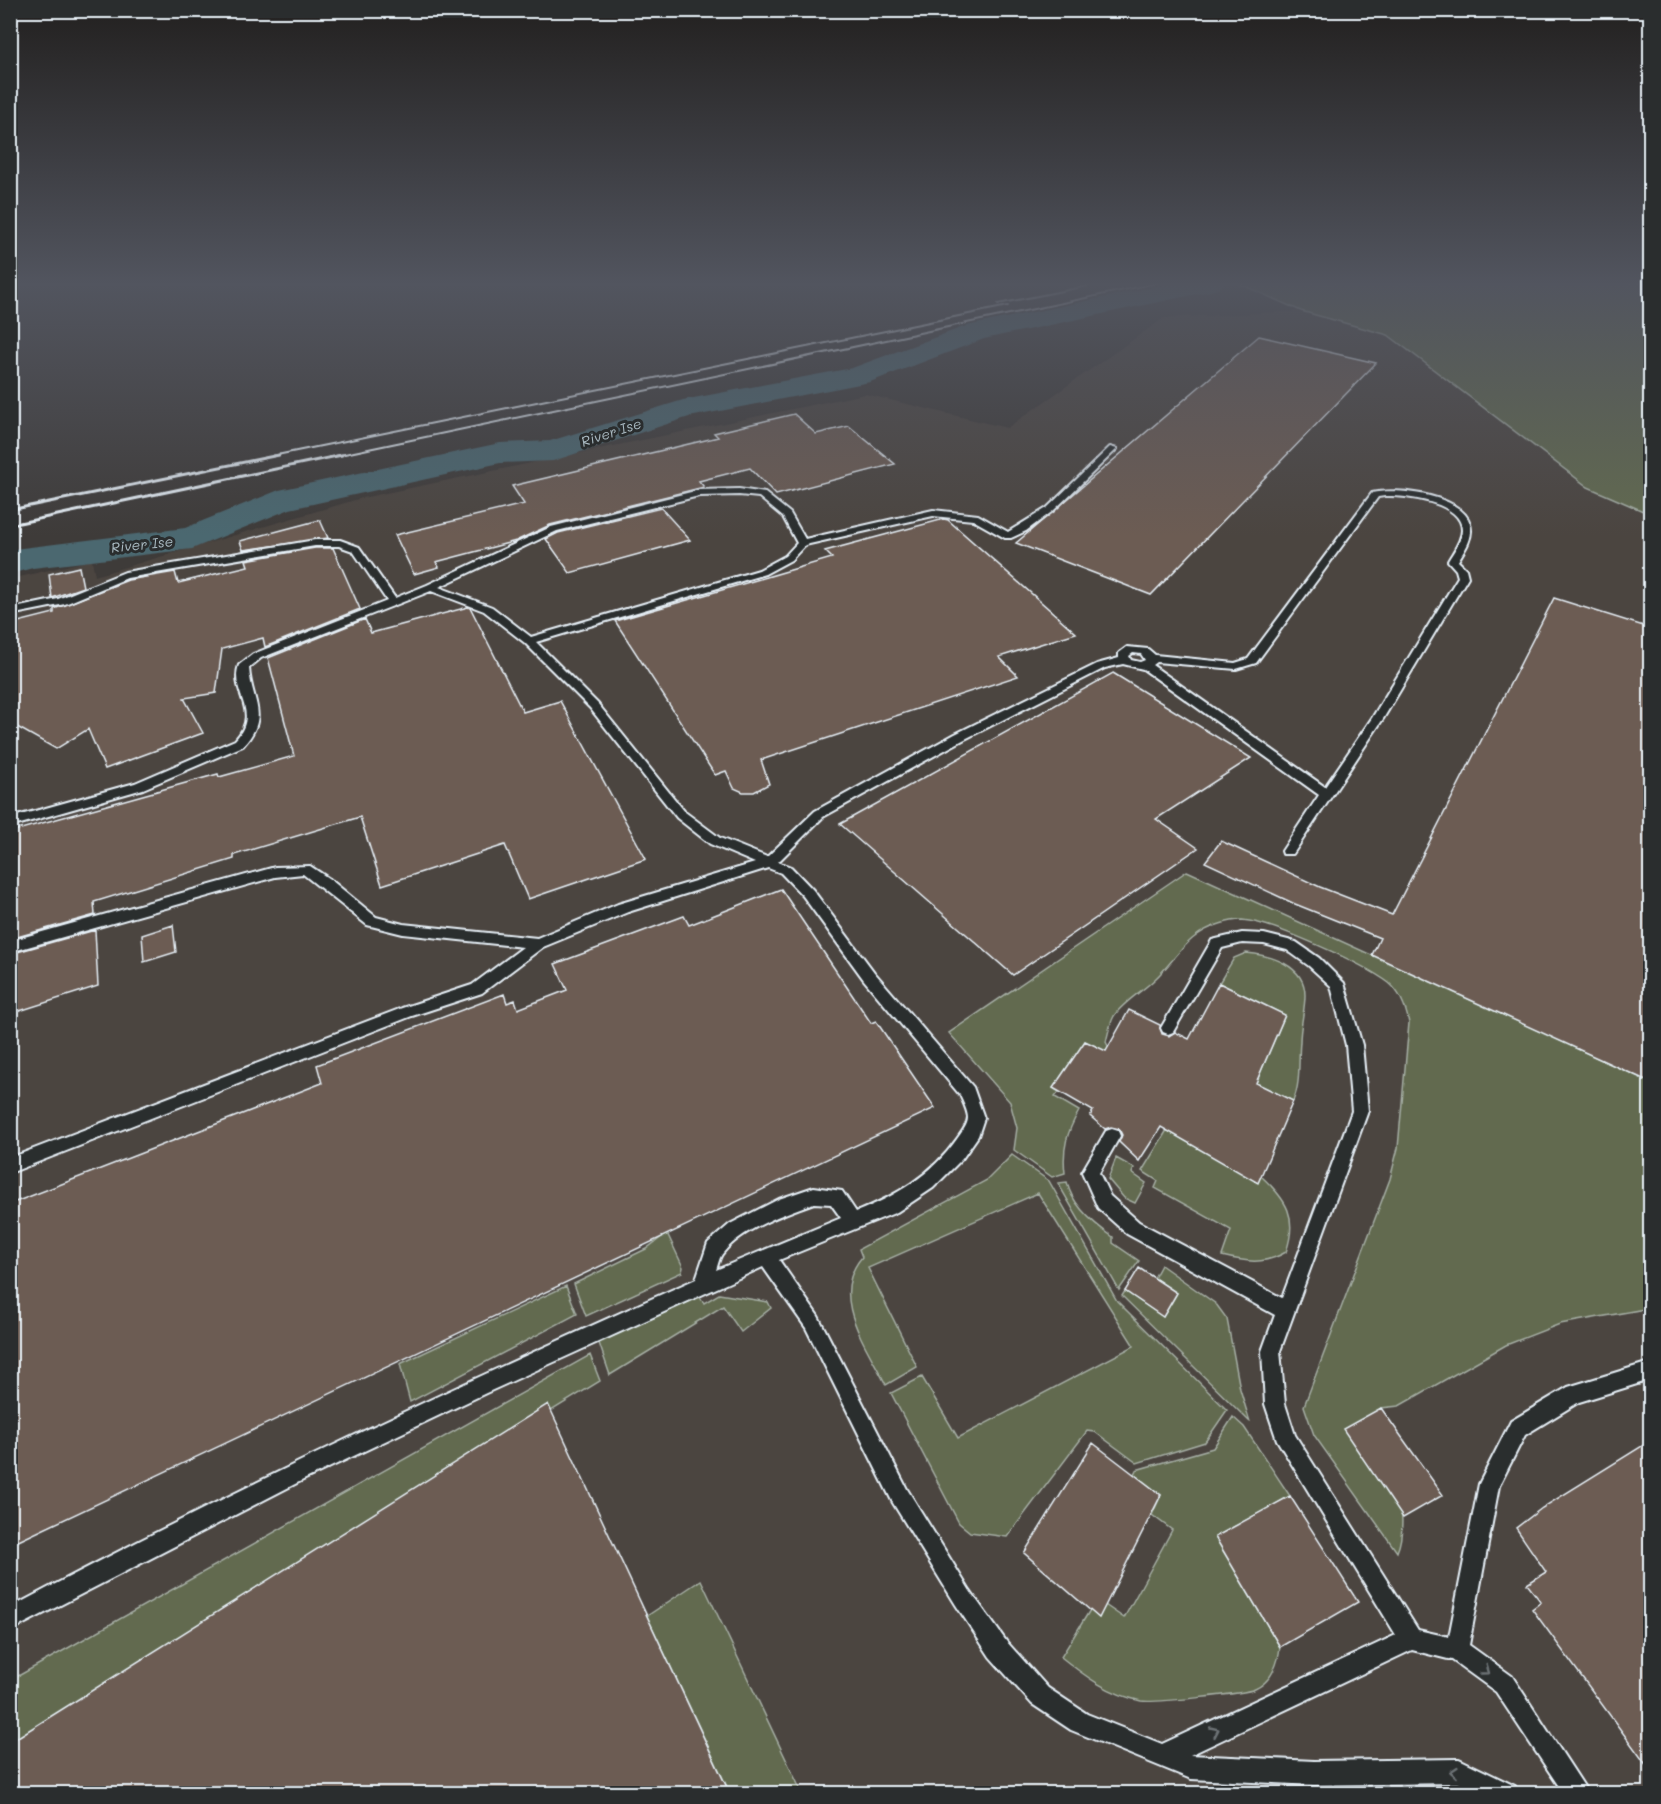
<svg xmlns="http://www.w3.org/2000/svg" width="1661" height="1804" font-family="Mali,sans-serif">
	<style>
		.built { fill: #4c4541 }
		.green { fill: #626a4f; stroke: #a5aea4; stroke-width: 1.5 }
		.lines { fill: none; stroke-linecap: round; stroke-linejoin: round }
		.stream { stroke: #8a9ea6; stroke-width: 5 }
		.river { fill: #4c6770; fill-rule: evenodd }
		.building { fill: #6c5c53; stroke: #e8f1f8; stroke-width: 1.5 }
		.service-casing { stroke: #e8f1f8; stroke-width: 4 }
		.service { fill: #2a2d2e; fill-rule: evenodd }
		.rail-far1 { stroke: #e8f1f8; stroke-width: 2 }
		.rail { stroke: #e8f1f8; stroke-width: 3 }
		.oneway { stroke: #6c7275 }
		.labels { text-anchor: middle; dominant-baseline: central; stroke-width: 6; stroke-linejoin: round; paint-order: stroke }
		.far-water-label { font-size: 14px; font-style: italic; fill: #aabac2; stroke: #2a2d2e }
	</style>
	<rect width="100%" height="100%" fill="#3e3b39"/>
	<filter id="ink" filterUnits="userSpaceOnUse"><feTurbulence type="fractalNoise" baseFrequency=".0167" numOctaves="2"/><feDisplacementMap in="SourceGraphic" scale="12" xChannelSelector="R" yChannelSelector="G"/><feConvolveMatrix kernelMatrix="1 2 1 2 8 2 1 2 1" color-interpolation-filters="sRGB"/></filter>
	<g filter="url(#ink)">
		<path class="built" d="M 1301,311 L 1388,335 L 1588,487 L 1650,514 L 1650,1793 L 730,1793 L 548,1405 L 11,1742 L 11,579 L 92,560 L 95,576 L 362,498 L 865,394 L 1007,428 L 1164,318 Z"/>
		<path class="green" d="M 1238,283 L 1650,283 L 1650,514 L 1588,487 L 1388,335 L 1301,311 Z
			M 1187,871 L 1650,1082 L 1650,1308 L 1560,1324 L 1506,1345 L 1399,1406 L 1381,1408 C 1389,1447 1412,1517 1397,1552 L 1314,1435 L 1304,1406 L 1390,1179 L 1398,1148 L 1409,1023 C 1406,1008 1401,993 1389,983 C 1364,964 1273,922 1242,920 C 1236,920 1226,922 1220,924 C 1187,934 1178,957 1155,979 C 1143,991 1123,1002 1114,1016 C 1110,1023 1108,1034 1106,1042 L 1109,1048 L 1106,1052 L 1085,1041 L 1053,1088 L 1059,1092 L 1055,1097 L 1079,1111 C 1067,1132 1062,1149 1065,1173 L 1052,1177 L 1014,1150 L 1017,1128 L 1010,1102 L 949,1033 Z
			M 1246,953 C 1270,955 1305,965 1305,995 C 1305,1010 1300,1026 1300,1042 C 1298,1062 1301,1083 1293,1101 L 1256,1083 L 1285,1015 L 1219,983 L 1234,958 Z
			M 1167,1130 L 1258,1182 L 1261,1176 C 1287,1200 1298,1217 1286,1252 C 1264,1265 1246,1262 1222,1256 L 1231,1230 L 1155,1188 L 1158,1181 L 1142,1171 Z
			M 1012,1155 L 1049,1181 L 1117,1301 L 1227,1410 L 1205,1442 L 1137,1463 L 1095,1432 L 1087,1431 L 1007,1537 L 970,1532 L 959,1523 L 891,1393 L 922,1377 L 958,1438 L 1134,1346 L 1038,1193 L 868,1268 L 917,1367 L 886,1385 C 867,1346 828,1297 862,1257 L 859,1249 L 987,1180 Z
			M 1116,1158 L 1134,1168 L 1132,1173 L 1146,1183 L 1135,1203 L 1124,1198 L 1108,1179 Z
			M 1067,1182 C 1072,1206 1094,1224 1113,1237 L 1113,1243 L 1139,1261 L 1119,1290 L 1058,1183 Z
			M 667,1233 L 683,1267 L 682,1272 L 586,1316 L 574,1284 L 646,1249 Z
			M 1161,1265 L 1216,1304 L 1227,1319 L 1240,1389 L 1250,1422 L 1122,1296 L 1125,1291 L 1163,1317 L 1177,1293 L 1154,1278 Z
			M 566,1286 L 577,1314 L 410,1402 L 400,1364 Z
			M 719,1294 L 768,1302 L 771,1308 L 741,1332 L 723,1306 L 610,1375 L 598,1340 L 694,1295 L 699,1296 L 704,1303 Z
			M 590,1355 L 600,1381 L 11,1742 L 11,1680 Z
			M 1233,1417 L 1244,1427 L 1290,1496 L 1215,1537 L 1280,1647 C 1278,1664 1272,1681 1255,1689 C 1245,1694 1153,1703 1141,1701 C 1109,1694 1086,1677 1061,1657 L 1090,1610 L 1105,1605 L 1124,1618 L 1172,1530 L 1152,1515 L 1161,1495 L 1134,1474 L 1136,1470 L 1213,1448 Z
			M 701,1580 L 802,1793 L 730,1793 L 647,1616 Z"/>
		<g class="lines">
			<path class="stream" d="M 10,287 L 14,283"/>
			<path class="river" d="M 1172,283 L 1224,283 L 1220,288 L 1211,291 L 984,339 L 870,382 L 689,417 L 553,461 L 500,463 L 290,509 L 192,549 L 33,568 L 10,574 L 10,550 L 14,549 L 185,528 L 279,490 L 500,443 L 550,441 L 683,400 L 852,368 L 966,326 Z"/>
		</g>
		<path class="building" d="M 1259,336 L 1376,363 L 1151,595 L 1016,543 Z
			M 794,414 L 816,434 L 849,426 L 895,464 L 776,495 L 750,468 L 699,481 L 704,487 L 550,525 L 516,541 L 436,562 L 439,567 L 414,574 L 395,535 L 524,504 L 512,486 L 718,437 L 714,433 Z
			M 661,508 L 690,540 L 570,573 L 546,539 L 558,533 Z
			M 944,519 L 948,520 L 1076,633 L 999,657 L 1018,676 L 761,760 L 769,784 L 754,792 L 743,792 L 734,788 L 726,771 L 715,775 L 615,621 L 832,558 L 825,551 Z
			M 320,520 L 328,538 L 243,550 L 240,541 Z
			M 315,548 L 333,548 L 360,609 L 265,647 L 263,638 L 222,649 L 216,693 L 184,698 L 203,733 L 105,769 L 88,729 L 56,749 L 10,723 L 10,624 L 54,613 L 54,609 L 128,580 L 175,572 L 178,583 L 248,566 L 246,560 Z
			M 79,567 L 83,587 L 52,598 L 49,574 Z
			M 1554,598 L 1650,628 L 1650,1082 L 1372,955 L 1380,938 L 1295,904 L 1205,862 L 1221,841 L 1320,887 L 1392,915 Z
			M 468,607 L 471,609 L 523,712 L 560,701 L 646,859 L 528,899 L 505,845 L 382,885 L 360,817 L 234,855 L 234,859 L 94,902 L 95,915 L 10,939 L 10,832 L 218,774 L 219,777 L 294,756 L 268,658 L 365,619 L 371,633 Z
			M 1113,673 L 1251,758 L 1156,819 L 1198,848 L 1013,975 L 840,824 Z
			M 781,889 L 871,1023 L 876,1021 L 935,1108 L 10,1545 L 10,1204 L 322,1083 L 317,1065 L 504,994 L 507,1003 L 515,1000 L 518,1009 L 567,990 L 555,964 L 684,916 L 689,925 Z
			M 173,925 L 176,952 L 144,962 L 142,935 Z
			M 95,930 L 98,986 L 10,1014 L 10,954 Z
			M 1219,983 L 1285,1015 L 1256,1083 L 1293,1101 L 1258,1183 L 1161,1127 L 1139,1161 L 1119,1142 L 1122,1135 L 1119,1129 L 1111,1127 L 1105,1129 L 1090,1116 L 1093,1111 L 1053,1088 L 1085,1041 L 1106,1051 L 1129,1010 L 1160,1025 L 1162,1034 L 1169,1036 L 1175,1032 L 1189,1039 Z
			M 1139,1268 L 1177,1293 L 1163,1317 L 1125,1291 Z
			M 548,1404 L 730,1794 L 10,1794 L 10,1742 Z
			M 1381,1408 L 1443,1495 L 1403,1518 L 1343,1429 Z
			M 1650,1441 L 1650,1770 L 1532,1609 L 1541,1602 L 1527,1584 L 1546,1572 L 1516,1528 L 1542,1508 Z
			M 1093,1443 L 1161,1495 L 1099,1618 L 1024,1553 Z
			M 1290,1496 L 1358,1602 L 1280,1647 L 1215,1537 Z"/>
		<g class="lines">
			<defs>
				<path id="service" d="M 1110,447 L 1117,449 L 1053,511 L 1026,531 L 1011,538 L 1005,538 L 973,520 L 933,516 L 805,545 L 791,560 L 765,574 L 536,642 L 598,704 L 685,812 L 720,838 L 767,857 L 815,811 L 955,734 L 1097,664 L 1119,658 L 1119,653 L 1127,647 L 1148,649 L 1155,655 L 1235,663 L 1248,659 L 1372,493 C 1396,487 1472,495 1471,531 C 1471,542 1463,552 1458,561 L 1466,569 L 1468,577 L 1383,719 L 1293,854 L 1283,854 L 1282,851 L 1319,795 L 1143,669 L 1123,664 L 1105,668 L 963,740 L 823,817 L 778,862 L 791,867 L 813,890 L 874,972 L 973,1087 L 984,1118 L 978,1136 L 962,1159 L 933,1188 L 897,1212 L 779,1260 L 818,1316 L 907,1489 L 970,1591 L 1006,1641 L 1048,1688 L 1087,1714 L 1162,1744 L 1396,1635 L 1277,1440 L 1265,1404 L 1262,1351 L 1275,1315 L 1127,1234 L 1098,1208 L 1082,1172 L 1106,1131 L 1112,1129 L 1118,1131 L 1120,1136 L 1099,1173 L 1110,1196 L 1139,1222 L 1282,1298 L 1352,1111 L 1346,1045 L 1331,986 L 1309,966 L 1287,950 L 1264,944 L 1242,943 L 1222,948 L 1173,1032 L 1168,1034 L 1163,1032 L 1161,1028 L 1212,940 L 1242,933 L 1264,934 L 1296,942 L 1319,958 L 1344,983 L 1362,1045 L 1368,1111 L 1280,1351 L 1285,1404 L 1295,1435 L 1418,1630 L 1449,1637 L 1479,1484 L 1511,1421 L 1568,1387 L 1650,1362 L 1650,1380 L 1579,1402 L 1525,1435 L 1499,1486 L 1469,1645 L 1512,1676 L 1589,1794 L 1564,1794 L 1496,1692 L 1452,1660 L 1412,1650 L 1190,1755 L 1314,1761 L 1459,1759 L 1515,1786 L 1518,1794 L 1481,1794 L 1458,1783 L 1314,1785 L 1191,1779 L 1071,1730 L 1032,1704 L 990,1657 L 956,1605 L 893,1503 L 806,1328 L 763,1267 L 486,1393 L 297,1483 L 10,1631 L 10,1608 C 234,1489 464,1382 696,1279 L 708,1243 L 730,1224 L 779,1199 L 814,1187 L 842,1191 L 856,1212 C 896,1196 932,1175 957,1139 C 961,1133 968,1125 968,1118 C 968,1111 963,1102 960,1095 L 864,980 L 803,896 L 781,873 L 768,868 L 628,912 L 543,947 L 482,993 L 412,1016 L 10,1173 L 10,1158 L 402,1008 L 472,985 L 523,947 L 403,934 L 367,925 L 303,874 L 275,877 L 10,952 L 10,941 L 275,867 L 310,866 L 331,880 L 376,917 L 403,924 L 537,938 L 618,904 L 755,863 L 710,844 L 677,818 L 590,708 L 525,643 L 484,611 L 431,591 L 261,658 L 249,668 C 251,702 271,715 243,746 L 143,789 L 10,827 L 10,818 L 135,783 L 235,740 C 262,711 229,693 239,665 L 253,654 L 387,601 L 353,551 L 339,546 L 315,546 L 127,578 L 65,604 L 10,615 L 10,609 L 58,599 L 125,572 L 315,540 L 340,540 L 359,547 L 395,598 L 427,585 L 551,527 L 699,490 L 739,489 L 765,493 L 790,513 L 805,539 L 933,510 L 978,515 L 1008,532 L 1047,508 ZM 739,495 L 759,497 L 783,517 L 797,543 L 785,556 L 759,570 L 531,637 L 492,607 L 439,587 L 557,531 L 699,496 ZM 1385,496 C 1405,495 1462,502 1462,530 C 1462,541 1453,552 1448,561 L 1456,570 L 1458,577 L 1372,718 L 1325,787 L 1152,665 L 1156,662 L 1236,669 L 1256,663 L 1378,497 ZM 1133,653 L 1141,654 L 1145,660 L 1140,662 L 1131,660 L 1129,656 ZM 814,1203 L 831,1204 L 841,1218 L 716,1270 C 718,1265 719,1257 723,1253 C 742,1229 785,1213 814,1203 Z"/>
			</defs>
			<use href="#service" class="service-casing"/>
			<use href="#service" class="service"/>
			<path class="rail-far1" d="M 998,304 L 1102,283
				M 272,456 L 1008,306
				M 335,456 L 1157,283"/>
			<path class="rail" d="M 10,510 L 279,455
				M 10,525 L 342,455"/>
		</g>
		<defs><path id="oneway-chevron" d="M-2-3.5L2.5 0L-2 3.5" fill="none" stroke-width="1.6" stroke-linecap="round" stroke-linejoin="round" transform="scale(1.5)"/></defs>
		<g class="oneway">
			<use href="#oneway-chevron" transform="translate(1486 1671) rotate(36)"/>
			<use href="#oneway-chevron" transform="translate(1215 1731) rotate(-25)"/>
			<use href="#oneway-chevron" transform="translate(1454 1772) rotate(-175)"/>
		</g>
	</g>
	<linearGradient id="sky" x2="0" y2="1"><stop stop-color="#22201f"/><stop offset="0.53" stop-color="#52555f"/><stop offset="1" stop-color="#52555f" stop-opacity="0"/></linearGradient>
	<rect width="1661" height="536" fill="url(#sky)"/>
	<g class="labels">
		<g class="far-water-label">
			<text transform="translate(611 432) rotate(-18)">River Ise</text>
			<text transform="translate(142 544) rotate(-6)">River Ise</text>
		</g>
	</g>
	<rect width="1661" height="1804" fill="none" stroke="#2a2d2e" stroke-width="36"/>
	<rect x="18" y="18" width="1625" height="1768" fill="none" stroke="#e8f1f8" stroke-width="2" filter="url(#ink)"/>
</svg>
